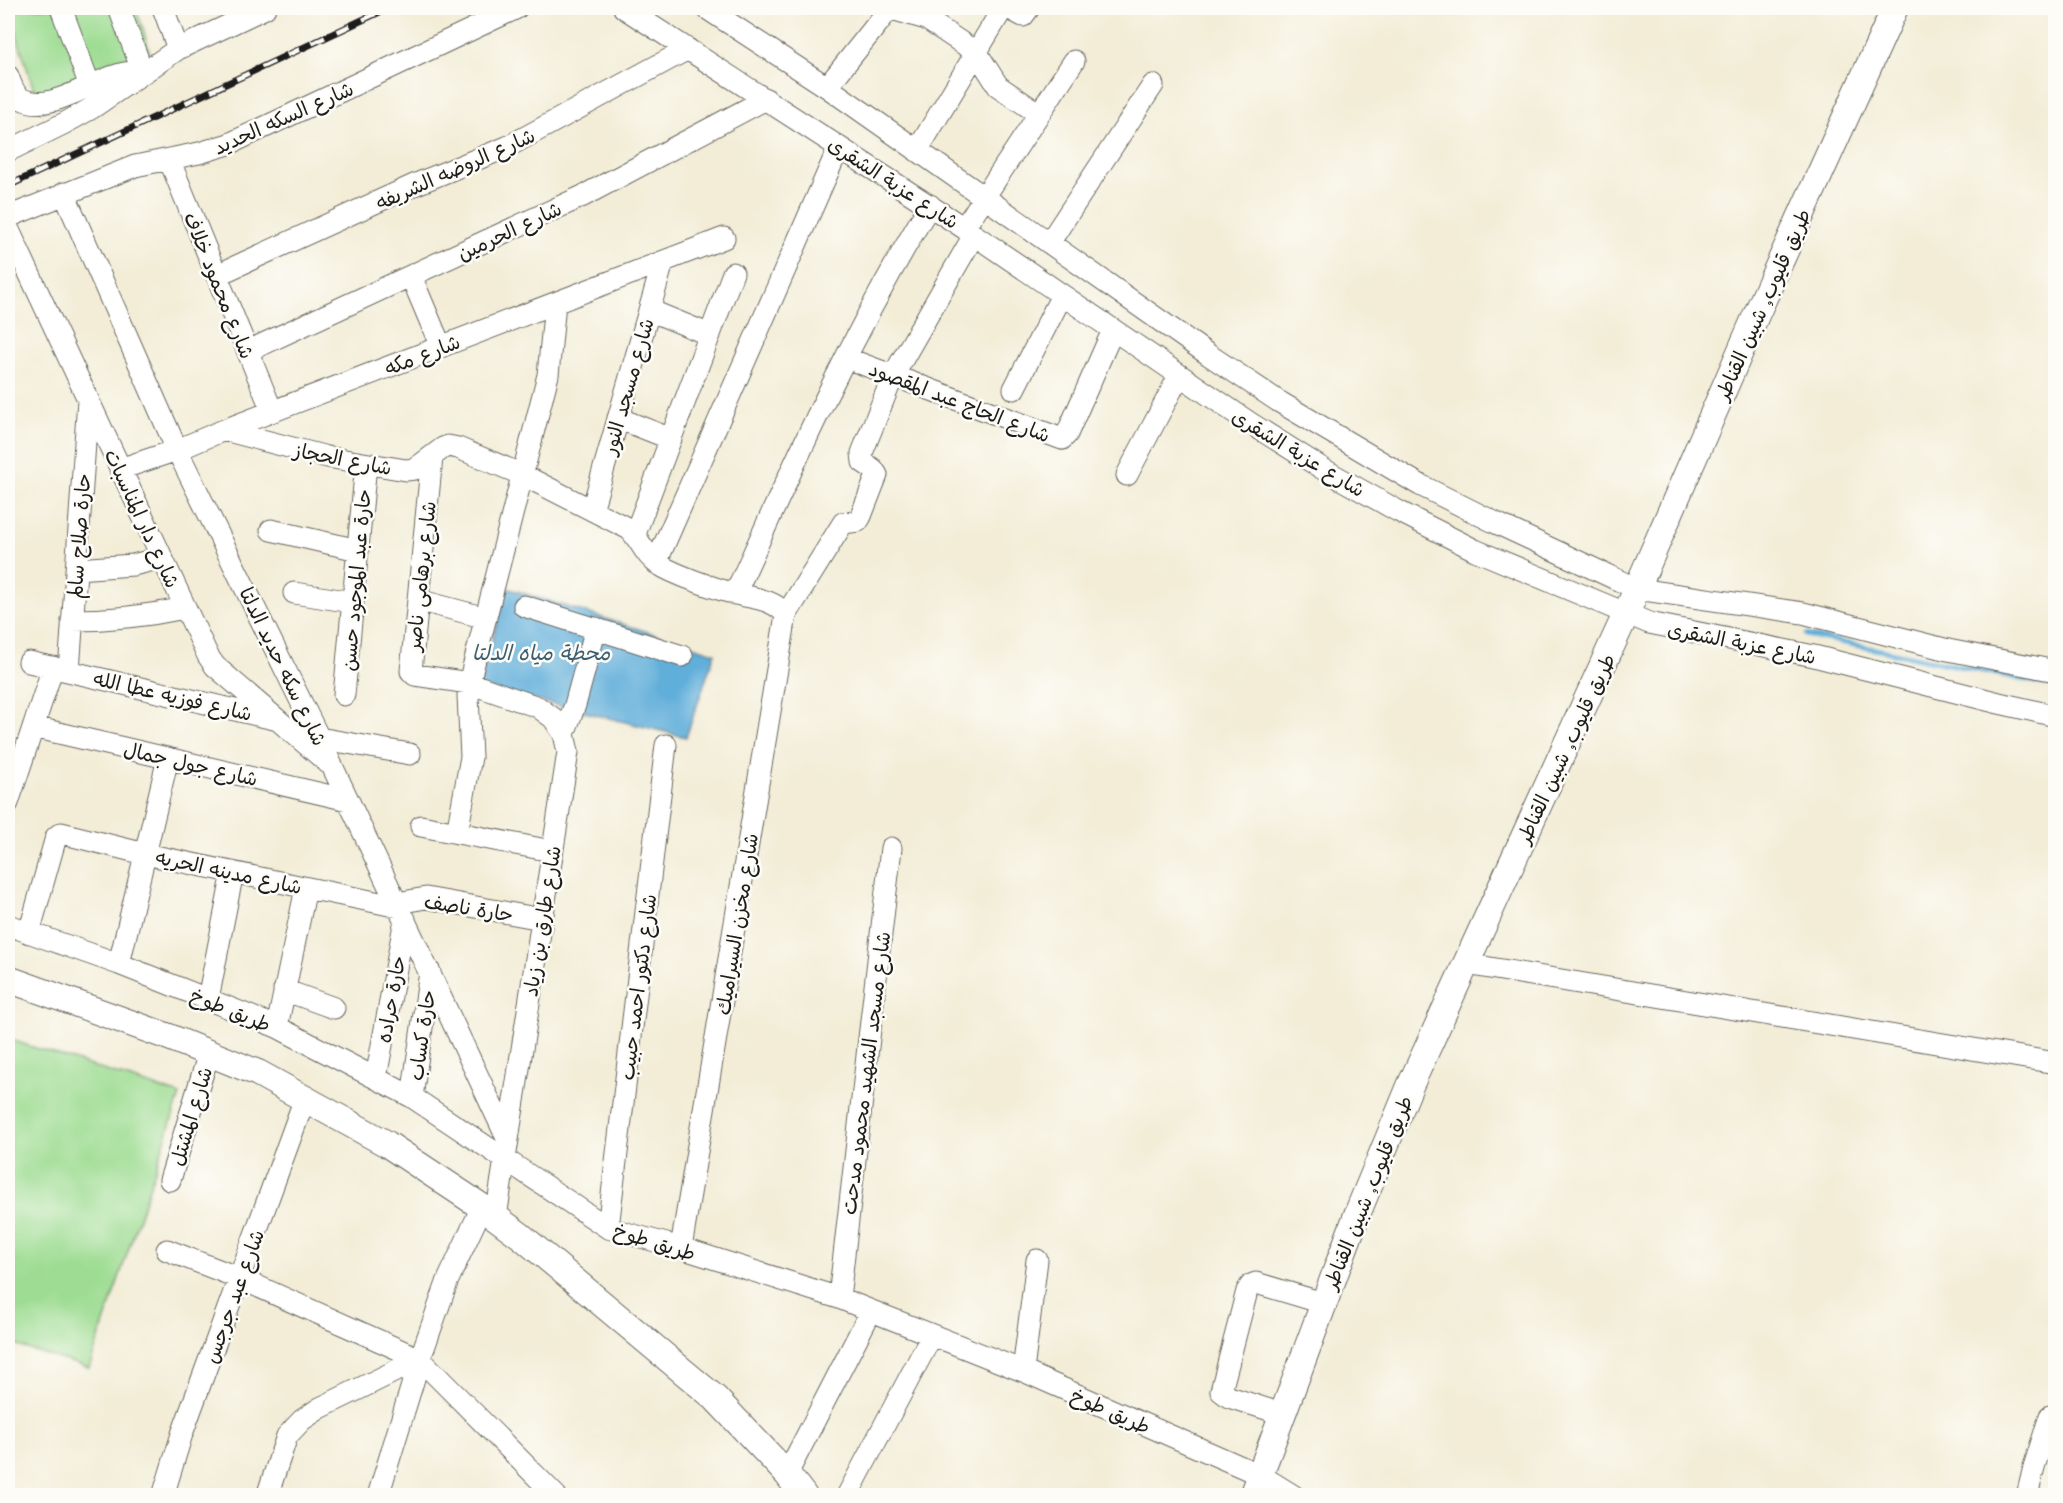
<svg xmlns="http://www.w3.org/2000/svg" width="2063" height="1503" font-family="Mali,'Playpen Sans Arabic',sans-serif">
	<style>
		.green { fill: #9ddc92; stroke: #5c7c57; stroke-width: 1.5 }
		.water { fill: #61aeda; stroke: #3e657b; stroke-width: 1.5 }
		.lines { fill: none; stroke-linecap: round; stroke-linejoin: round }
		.stream { stroke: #61aeda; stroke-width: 5 }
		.minor-casing { stroke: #67655d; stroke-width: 23 }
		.major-casing { stroke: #67655d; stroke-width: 28 }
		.minor { stroke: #fff; stroke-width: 21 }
		.major { stroke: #fff; stroke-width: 26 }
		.rail-casing { stroke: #1c1c1c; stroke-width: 7 }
		.rail { stroke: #fdfcf7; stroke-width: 4.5; stroke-dasharray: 14; stroke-linecap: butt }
		.labels { text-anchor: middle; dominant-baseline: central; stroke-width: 5; stroke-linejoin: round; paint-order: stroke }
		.street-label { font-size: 20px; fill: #1c1c1c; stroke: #fdfcf7 }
		.water-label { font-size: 21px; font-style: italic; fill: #3b5e71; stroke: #fdfcf7 }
	</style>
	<rect width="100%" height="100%" fill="#fdfcf7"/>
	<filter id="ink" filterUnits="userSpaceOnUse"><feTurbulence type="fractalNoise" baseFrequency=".0167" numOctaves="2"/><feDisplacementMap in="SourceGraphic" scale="12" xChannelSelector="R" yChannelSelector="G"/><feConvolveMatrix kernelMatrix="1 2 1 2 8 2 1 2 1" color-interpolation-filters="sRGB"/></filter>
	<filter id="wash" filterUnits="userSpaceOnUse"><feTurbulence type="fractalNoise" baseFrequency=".008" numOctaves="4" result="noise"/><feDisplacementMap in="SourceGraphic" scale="24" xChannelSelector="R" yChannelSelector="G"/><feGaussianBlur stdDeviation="1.35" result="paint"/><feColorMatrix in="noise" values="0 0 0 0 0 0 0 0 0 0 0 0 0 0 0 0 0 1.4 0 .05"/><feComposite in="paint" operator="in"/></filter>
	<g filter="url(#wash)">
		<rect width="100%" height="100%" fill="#f3edd7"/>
		<path class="green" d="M 8,8 L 135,8 L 143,28 L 153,66 L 41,112 Z
			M 8,1039 L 180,1095 L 89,1368 L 8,1343 Z"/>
		<path class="water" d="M 507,588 L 715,653 L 686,737 L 479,686 Z"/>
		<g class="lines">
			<path class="stream" d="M 1806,635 L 2056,686"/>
		</g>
	</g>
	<g filter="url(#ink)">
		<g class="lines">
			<defs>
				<path id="minor" d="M 61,8 L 90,86
					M 163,8 L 178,49
					M 624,8 L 964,228 L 1250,423 L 1323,469 L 1398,511 L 1475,550 L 1649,623 L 1814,656 L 1999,703 L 2056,716
					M 706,8 L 827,87 L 1209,355 L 1278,401 L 1420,485 L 1494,522 L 1637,589 L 1803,613 L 1948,650 L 2056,671
					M 888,8 L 926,19 L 977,53 L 998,86 L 1039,114
					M 1008,8 L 1023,16 L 1029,8
					M 8,76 C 11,84 14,95 22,99 C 51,114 95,78 124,73 C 130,72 137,73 143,73 L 119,8
					M 827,87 L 890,8
					M 8,151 L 65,123 L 92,108 L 178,49 L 265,8
					M 917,151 L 1003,8
					M 169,159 L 272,411
					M 64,193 L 177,450 L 319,738 L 507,1138
					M 8,217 L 135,166 L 199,153 L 229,144 L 517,8
					M 8,228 L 208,656 L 215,666 L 328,763
					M 964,228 L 1074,61
					M 1049,243 L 1153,85
					M 217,275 L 414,185 L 507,147 L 688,49
					M 411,276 L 441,347
					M 649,310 L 710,335
					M 248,351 L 583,196 L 766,99
					M 846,358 L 1062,439 L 1067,434 L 1113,330
					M 1014,389 L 1062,295
					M 618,418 L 671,439
					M 224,430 L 327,457 L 406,470 L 415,469 L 443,448 L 448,446 L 458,448 L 523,475 L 629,529 C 640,539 645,556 658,564 C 675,575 716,589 736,594 C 755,599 774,599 786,615 L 681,1248
					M 432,457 L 411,671 L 415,675 L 469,683 L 538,707 L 553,718 L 564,734 L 568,752 L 496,1217
					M 120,469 L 177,450 L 224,430 L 724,238
					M 1127,475 L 1179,376
					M 592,510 L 663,262
					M 271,530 L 358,550
					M 635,534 L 733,273
					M 656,563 L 839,147
					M 76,569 L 133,565 L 161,558
					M 294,593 L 353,602
					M 735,594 C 795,462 854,329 930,205
					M 418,600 L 486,618
					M 524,606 L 682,656
					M 786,615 L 843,523 L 858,521 L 861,516 L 877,475 L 873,469 L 863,462 L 862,453 L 893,376 L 974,235
					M 72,620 C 111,620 147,616 185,608
					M 29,662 L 274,719
					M 69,671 L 88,400
					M 344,695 L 366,464
					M 33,727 L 348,800
					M 564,734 L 575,705 L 596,628
					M 319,738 L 410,754
					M 8,803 L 53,667
					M 421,826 L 552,851
					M 457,833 L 471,757 L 468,696 L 469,683 L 548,375 L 555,303
					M 397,903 L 426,898 L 542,919
					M 8,925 L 119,964 L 277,1027 L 412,1097 L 608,1228 L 681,1248 L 839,1298 L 1023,1371 L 1260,1475 L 1294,1496
					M 29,933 L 56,837 L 61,833 L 145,854 L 399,907
					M 119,964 L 168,758
					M 1466,964 L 2056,1063
					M 284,990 L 334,1008
					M 208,999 L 233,872
					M 277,1027 L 306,888
					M 376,1078 L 405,919
					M 412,1097 L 430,972
					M 170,1180 L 209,1053
					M 608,1228 L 666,745
					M 167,1250 L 239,1278 L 420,1359 L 556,1496
					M 839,1298 L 891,848
					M 1023,1371 L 1037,1260
					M 1282,1414 L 1229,1397 L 1221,1391 L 1247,1291 L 1251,1285 L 1256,1283 L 1323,1303
					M 787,1474 L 871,1311
					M 163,1496 L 182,1434 L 305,1098
					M 267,1496 L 287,1436 L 302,1420 L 320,1408 L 420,1359
					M 378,1496 L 420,1359 L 448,1280 L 482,1207
					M 847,1496 L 932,1335
					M 2027,1496 L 2034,1467 L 2050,1416"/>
				<path id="major" d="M 8,979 L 169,1037 L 258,1073 L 387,1144 L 482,1207 L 521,1236 L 715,1398 L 787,1474 L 804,1496
					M 1252,1496 L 1358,1212 L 1410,1086 L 1626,614 L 1757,313 L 1895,8"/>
			</defs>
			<use href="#minor" class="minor-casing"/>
			<use href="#major" class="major-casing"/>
			<use href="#minor" class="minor"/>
			<use href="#major" class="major"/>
			<defs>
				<path id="rail" d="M 8,186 L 388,8"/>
			</defs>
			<use href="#rail" class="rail-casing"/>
			<use href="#rail" class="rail"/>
		</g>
	</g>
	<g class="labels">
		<g class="street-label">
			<text transform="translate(283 117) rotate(-24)">شارع السكه الحديد</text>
			<text transform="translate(455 168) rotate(-24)">شارع الروضه الشريفه</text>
			<text transform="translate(894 182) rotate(33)">شارع عزبة الشقرى</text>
			<text transform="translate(509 230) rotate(-25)">شارع الحرمين</text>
			<text transform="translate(220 285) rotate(68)">شارع محمود خلاف</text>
			<text transform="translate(1762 304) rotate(-66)">طريق قليوب, شبين القناطر</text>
			<text transform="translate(422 354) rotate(-21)">شارع مكه</text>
			<text transform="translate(627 386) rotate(-74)">شارع مسجد النور</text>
			<text transform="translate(960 401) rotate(21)">شارع الحاج عبد المقصود</text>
			<text transform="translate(1299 452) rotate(31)">شارع عزبة الشقرى</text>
			<text transform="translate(343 458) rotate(11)">شارع الحجاز</text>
			<text transform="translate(143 518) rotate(65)">شارع دار المناسبات</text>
			<text transform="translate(78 536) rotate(-86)">حارة صلاح سالم</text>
			<text transform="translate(420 576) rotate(-84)">شارع برهامى ناصر</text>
			<text transform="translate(355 580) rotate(-85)">حارة عبد الموجود حسن</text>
			<text transform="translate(1742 642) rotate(11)">شارع عزبة الشقرى</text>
			<text transform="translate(284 666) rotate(64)">شارع سكه حديد الدلتا</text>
			<text transform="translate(173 695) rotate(13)">شارع فوزيه عطا الله</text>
			<text transform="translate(1565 748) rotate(-65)">طريق قليوب, شبين القناطر</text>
			<text transform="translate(191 763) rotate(13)">شارع جول جمال</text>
			<text transform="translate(229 871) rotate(12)">شارع مدينه الحريه</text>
			<text transform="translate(469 907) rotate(9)">حارة ناصف</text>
			<text transform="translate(541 921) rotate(-81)">شارع طارق بن زياد</text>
			<text transform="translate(736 924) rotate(-81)">شارع مخزن السيراميك</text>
			<text transform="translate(637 987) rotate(-83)">شارع دكتور احمد حبيب</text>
			<text transform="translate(390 999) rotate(-80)">حارة حراده</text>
			<text transform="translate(231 1009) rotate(22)">طريق طوخ</text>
			<text transform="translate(421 1035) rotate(-82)">حارة كساب</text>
			<text transform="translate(865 1073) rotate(-83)">شارع مسجد الشهيد محمود مدحت</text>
			<text transform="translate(190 1116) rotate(-73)">شارع المشتل</text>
			<text transform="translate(1367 1192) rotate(-68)">طريق قليوب, شبين القناطر</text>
			<text transform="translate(655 1241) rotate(17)">طريق طوخ</text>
			<text transform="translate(233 1296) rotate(-70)">شارع عبد جرجس</text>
			<text transform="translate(1111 1410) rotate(24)">طريق طوخ</text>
		</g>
		<g class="water-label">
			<text x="541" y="651">محطة مياه الدلتا</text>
		</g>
	</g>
	<rect width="2063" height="1503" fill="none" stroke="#fdfcf7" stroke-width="30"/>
</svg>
